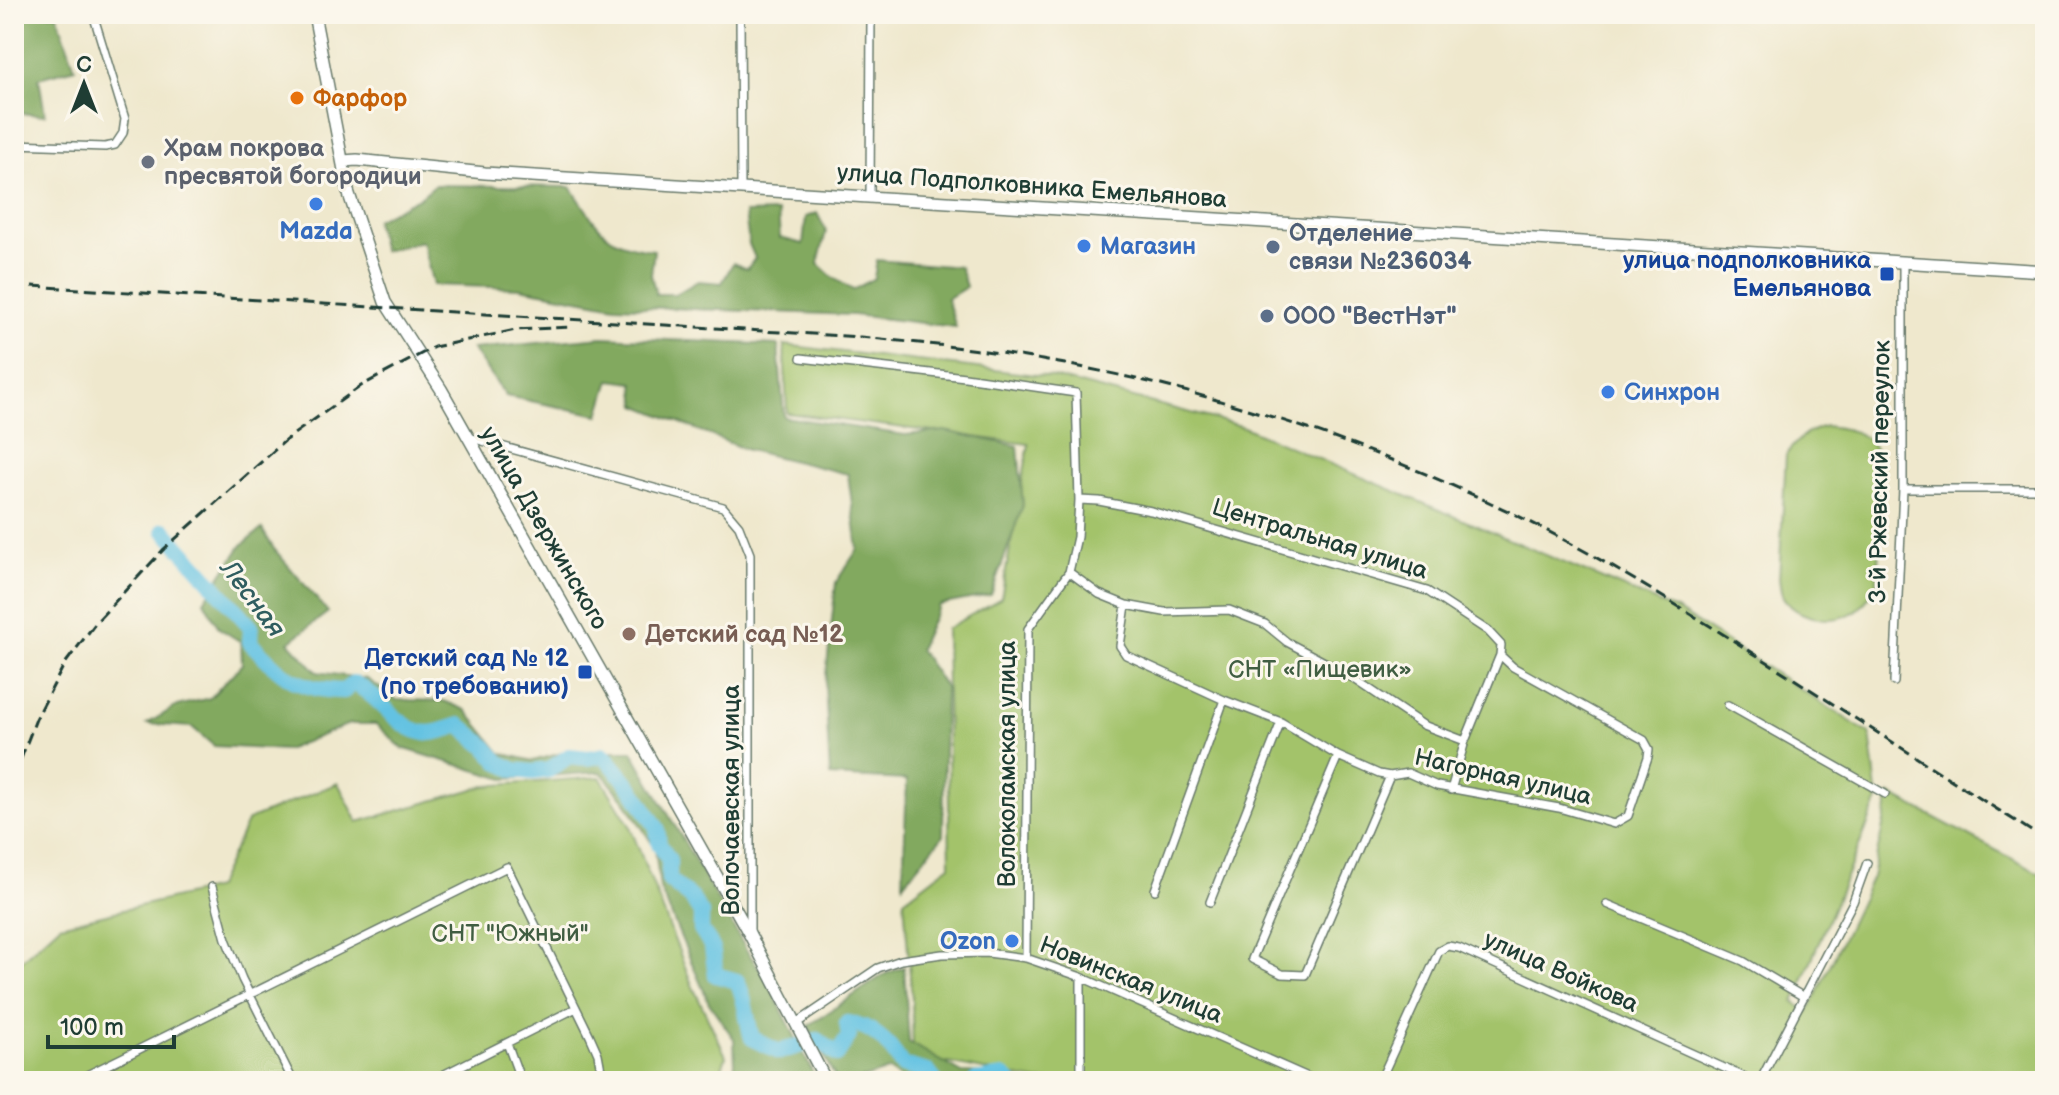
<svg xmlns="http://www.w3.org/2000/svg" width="2059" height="1095" font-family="'Balsamiq Sans',sans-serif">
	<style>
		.green { fill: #a3c36b; stroke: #618050; stroke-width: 2 }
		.forest { fill: #82a95f; stroke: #50734a; stroke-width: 2 }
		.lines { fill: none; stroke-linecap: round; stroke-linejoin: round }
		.river { stroke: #64c2e2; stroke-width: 16 }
		.minor-casing { stroke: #68796a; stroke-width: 10 }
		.primary-casing { stroke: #68796a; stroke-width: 14 }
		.minor { stroke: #fff; stroke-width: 7 }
		.primary { stroke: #fff; stroke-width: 11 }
		.rail { stroke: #1f3d34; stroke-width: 3; stroke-dasharray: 12 6; stroke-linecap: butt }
		.food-dot { fill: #e8710a; stroke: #fbf7ec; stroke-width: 3 }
		.worship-dot { fill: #6b7280; stroke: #fbf7ec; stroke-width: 3 }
		.shop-dot { fill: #3f7fe0; stroke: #fbf7ec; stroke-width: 3 }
		.service-dot { fill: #5c6f8a; stroke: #fbf7ec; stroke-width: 3 }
		.transit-dot { fill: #1a4fb4; stroke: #fbf7ec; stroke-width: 3 }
		.education-dot { fill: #8d6e63; stroke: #fbf7ec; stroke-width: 3 }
		.labels { text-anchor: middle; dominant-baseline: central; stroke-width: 6; stroke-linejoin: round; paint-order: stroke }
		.food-label { font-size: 24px; font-weight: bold; fill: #c56008; stroke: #fbf7ec; text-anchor: start }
		.worship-label { font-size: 24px; font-weight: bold; fill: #5b616d; stroke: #fbf7ec; text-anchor: start }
		.street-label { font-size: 24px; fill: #1f3d34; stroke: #fbf7ec }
		.shop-label { font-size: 24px; font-weight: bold; fill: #366cbe; stroke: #fbf7ec; text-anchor: start }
		.service-label { font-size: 24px; font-weight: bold; fill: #4e5e75; stroke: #fbf7ec; text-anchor: start }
		.transit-label { font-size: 24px; font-weight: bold; fill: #164399; stroke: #fbf7ec; text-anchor: end }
		.education-label { font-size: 24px; font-weight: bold; fill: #785e54; stroke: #fbf7ec; text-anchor: start }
		.park-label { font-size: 24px; fill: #405e42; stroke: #fbf7ec }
		.water-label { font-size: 26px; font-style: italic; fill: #305e60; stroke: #fbf7ec }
	</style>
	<rect width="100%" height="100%" fill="#fbf7ec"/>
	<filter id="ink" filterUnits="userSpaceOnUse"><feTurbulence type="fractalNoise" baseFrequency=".0125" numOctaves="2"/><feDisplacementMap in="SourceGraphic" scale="16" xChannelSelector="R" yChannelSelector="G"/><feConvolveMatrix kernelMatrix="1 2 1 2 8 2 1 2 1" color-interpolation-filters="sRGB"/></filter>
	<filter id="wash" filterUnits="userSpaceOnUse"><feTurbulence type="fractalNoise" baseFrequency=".006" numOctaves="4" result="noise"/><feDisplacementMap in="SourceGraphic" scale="32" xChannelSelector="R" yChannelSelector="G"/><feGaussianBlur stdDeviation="1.8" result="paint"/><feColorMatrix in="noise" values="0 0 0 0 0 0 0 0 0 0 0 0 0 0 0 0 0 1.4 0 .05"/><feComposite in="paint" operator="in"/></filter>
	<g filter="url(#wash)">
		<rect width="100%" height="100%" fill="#efe8cd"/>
		<path class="green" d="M 784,345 L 1053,377 L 1241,426 L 1678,611 L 1870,734 L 1878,800 L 1794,1002 L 1808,1012 L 1872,877 L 1890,794 L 2045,876 L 2045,1081 L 1038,1081 L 913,1056 L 912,1000 L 904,900 L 950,865 L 946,629 L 1001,598 L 1029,444 L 787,413 Z
			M 1825,426 C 1855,429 1871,434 1883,463 L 1877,585 C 1870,595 1863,608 1852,613 C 1831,625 1796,618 1783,597 C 1780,592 1780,584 1779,579 L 1786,455 C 1797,439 1806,432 1825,426 Z
			M 600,777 L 629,824 L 693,987 L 726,1056 L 718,1081 L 24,1081 L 14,1048 L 14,967 L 60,925 L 216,888 L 248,820 L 338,783 L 358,822 L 485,786 Z"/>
		<path class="forest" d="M 17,14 L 57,14 L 75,68 L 39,78 L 45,115 L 14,113 L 14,80 L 19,78 Z
			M 435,185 L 571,187 C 598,227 603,245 654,250 L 651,275 L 656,294 L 676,294 L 698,281 L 722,283 L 733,263 L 747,269 L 755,258 L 749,244 L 745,213 L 778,212 L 780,238 L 803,244 L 806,217 L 817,213 L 826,231 L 818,264 L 832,277 L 853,290 L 874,278 L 877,260 L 960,267 L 966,287 L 947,299 L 956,327 L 853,315 L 615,306 L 520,288 L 433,285 L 422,241 L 383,251 L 375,220 L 419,198 Z
			M 602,337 L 778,345 L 784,417 L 905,435 L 945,431 L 1018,446 L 1023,505 L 991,595 L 939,605 L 919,649 L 945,687 L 943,836 L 903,884 L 907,780 L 830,776 L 825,685 L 836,582 L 858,549 L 848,474 L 744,449 L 637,405 L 634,383 L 610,380 L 599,415 L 506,396 L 472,349 Z
			M 262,529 L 274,549 L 328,612 L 289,642 L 317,672 L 367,679 L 397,700 L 444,701 L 466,710 L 501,753 L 533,761 L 569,751 L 632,751 L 747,951 L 766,978 L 817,1081 L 731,1081 L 735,1064 L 734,1039 L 709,1003 L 660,889 L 655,848 L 625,801 L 601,772 L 504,779 L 402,748 L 376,724 L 349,724 L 286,750 L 214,746 L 192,727 L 147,724 L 177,706 L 210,698 L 242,664 L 241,642 L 219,628 L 204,601 L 242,545 Z
			M 904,967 L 909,1042 L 962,1073 L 988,1074 L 1022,1081 L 905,1081 L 889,1070 L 855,1081 L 837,1081 L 808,1026 L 885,974 Z"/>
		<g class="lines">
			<path class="river" d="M 164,530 L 251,627 L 250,642 C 282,675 295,690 344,691 L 353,683 C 378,693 398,732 428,733 C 438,733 451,728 460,725 L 485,746 L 500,763 L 515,770 L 533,772 L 549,770 L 569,756 L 588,758 L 604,755 L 633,790 L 657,828 L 659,844 L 669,860 L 669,880 L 692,899 L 701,913 L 701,930 L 712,947 L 716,975 L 737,981 C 746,999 746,1018 752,1038 L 779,1052 L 818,1040 L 837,1055 L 849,1036 L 847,1023 C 873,1025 889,1044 902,1065 L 928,1072 L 935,1081
				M 975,1081 L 1005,1077 L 1009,1081"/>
		</g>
	</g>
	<g filter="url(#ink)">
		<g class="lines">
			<defs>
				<path id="minor" d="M 740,14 L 741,189
					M 14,144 L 105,147 L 115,145 L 123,133 L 125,119 L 93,14
					M 870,197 L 871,14
					M 801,358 L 965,377 L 1076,393 L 1079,500 L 1077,537 L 1069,572 L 1028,629 L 1026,958
					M 468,437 L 723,507 L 739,526 L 750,554 L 750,931
					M 1903,489 L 2045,489
					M 1079,500 L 1099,501 L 1151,511 L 1427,591 L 1488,631 L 1501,645 L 1500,655 L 1513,667 L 1644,740 L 1649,749 L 1648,757 L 1628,816 L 1614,824 L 1559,808 L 1437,786 L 1408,773 L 1390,776 L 1379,774 L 1338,756 L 1281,722 L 1224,700 L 1126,655 L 1120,646 L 1126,605
					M 1069,572 L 1099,594 L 1126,605 L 1164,612 L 1229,610 L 1265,624 L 1287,642 L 1347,674 L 1423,725 L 1465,741
					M 1894,682 L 1903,489 L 1903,263
					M 1728,705 L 1885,794
					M 1338,756 L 1252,959 L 1282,974 L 1305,975 L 1390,776
					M 1451,790 L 1465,741 L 1500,655
					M 212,887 L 226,939 L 242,979 L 293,1081
					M 1155,890 L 1224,700
					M 1210,902 L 1281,722
					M 1607,904 L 1743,961 L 1804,997
					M 797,1023 L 878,968 L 901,960 L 942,954 L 988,953 L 1026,958 L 1081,977 L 1317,1081
					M 507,1043 L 521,1081
					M 75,1081 L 507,867 L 590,1036 L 598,1054 L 603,1081
					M 431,1081 L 576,1008
					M 1081,1081 L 1081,977
					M 1380,1081 L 1439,951 L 1448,946 L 1459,948 L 1753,1081
					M 1760,1081 L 1853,902 L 1867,863"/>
				<path id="primary" d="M 314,14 L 348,191 L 385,302 L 441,389 L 750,935 L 826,1081
					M 343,161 L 357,160 L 485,173 L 2045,271"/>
			</defs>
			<use href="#minor" class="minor-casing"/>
			<use href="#primary" class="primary-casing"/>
			<use href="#minor" class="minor"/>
			<use href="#primary" class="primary"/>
			<path class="rail" d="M 14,285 L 860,337 C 921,343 982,349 1042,360 C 1196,386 1349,437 1491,503 C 1588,548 1678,606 1769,663 C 1861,722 1953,781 2045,840
				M 14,777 L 36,719 L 64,665 L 98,620 L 164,549 L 287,439 L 361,386 L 434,347 L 516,330 L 570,327
				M 14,1079 L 15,1081"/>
		</g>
	</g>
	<circle class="food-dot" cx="297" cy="98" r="8"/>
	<circle class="worship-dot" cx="148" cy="162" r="8"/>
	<g class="shop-dot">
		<circle cx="316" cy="204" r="8"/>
		<circle cx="1084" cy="246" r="8"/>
		<circle cx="1608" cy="392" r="8"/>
		<circle cx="1012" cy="941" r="8"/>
	</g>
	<g class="service-dot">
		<circle cx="1273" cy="247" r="8"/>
		<circle cx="1267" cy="316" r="8"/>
	</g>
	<g class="transit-dot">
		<rect x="1879" y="266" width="16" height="16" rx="4"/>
		<rect x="577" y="664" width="16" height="16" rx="4"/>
	</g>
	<circle class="education-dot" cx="629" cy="634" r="8"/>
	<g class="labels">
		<g class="food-label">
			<text x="313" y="98">Фарфор</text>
		</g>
		<g class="worship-label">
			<text x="164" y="148">Храм покрова<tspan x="164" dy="28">пресвятой богородици</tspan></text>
		</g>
		<g class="street-label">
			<text transform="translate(1032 186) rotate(4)">улица Подполковника Емельянова</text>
			<text transform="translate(1880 472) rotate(-89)">3-й Ржевский переулок</text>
			<text transform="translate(544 528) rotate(60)">улица Дзержинского</text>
			<text transform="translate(1320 539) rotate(17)">Центральная улица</text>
			<text transform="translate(1007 764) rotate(-90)">Волоколамская улица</text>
			<text transform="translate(1503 777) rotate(13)">Нагорная улица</text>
			<text transform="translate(731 800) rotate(-90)">Волочаевская улица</text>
			<text transform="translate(1561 972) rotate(24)">улица Войкова</text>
			<text transform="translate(1131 980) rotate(22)">Новинская улица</text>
		</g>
		<g class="shop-label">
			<text x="316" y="231" text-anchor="middle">Mazda</text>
			<text x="1100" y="246">Магазин</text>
			<text x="1624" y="392">Синхрон</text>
			<text x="996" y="941" text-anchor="end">Ozon</text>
		</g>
		<g class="service-label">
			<text x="1289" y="233">Отделение<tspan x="1289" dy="28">связи №236034</tspan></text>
			<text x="1283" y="316">ООО "ВестНэт"</text>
		</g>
		<g class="transit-label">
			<text x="1871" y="260">улица подполковника<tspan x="1871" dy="28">Емельянова</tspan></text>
			<text x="569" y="658">Детский сад № 12<tspan x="569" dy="28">(по требованию)</tspan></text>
		</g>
		<g class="education-label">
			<text x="645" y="634">Детский сад №12</text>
		</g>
		<g class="park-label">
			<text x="1320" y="669">СНТ «Пищевик»</text>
			<text x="510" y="933">СНТ "Южный"</text>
		</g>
		<g class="water-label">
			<text transform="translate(252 599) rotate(53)">Лесная</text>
		</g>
	</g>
	<rect width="2059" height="1095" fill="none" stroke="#fbf7ec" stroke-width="48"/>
	<g transform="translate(84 84)" stroke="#fbf7ec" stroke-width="6" paint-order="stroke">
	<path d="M0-6L14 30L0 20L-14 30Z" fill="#1f3d34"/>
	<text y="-12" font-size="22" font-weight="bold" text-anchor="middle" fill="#1f3d34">С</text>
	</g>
	<path d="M48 1035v12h126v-12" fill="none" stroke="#1f3d34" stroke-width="4"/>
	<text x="60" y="1035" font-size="24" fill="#1f3d34" stroke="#fbf7ec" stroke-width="6" paint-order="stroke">100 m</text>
</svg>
